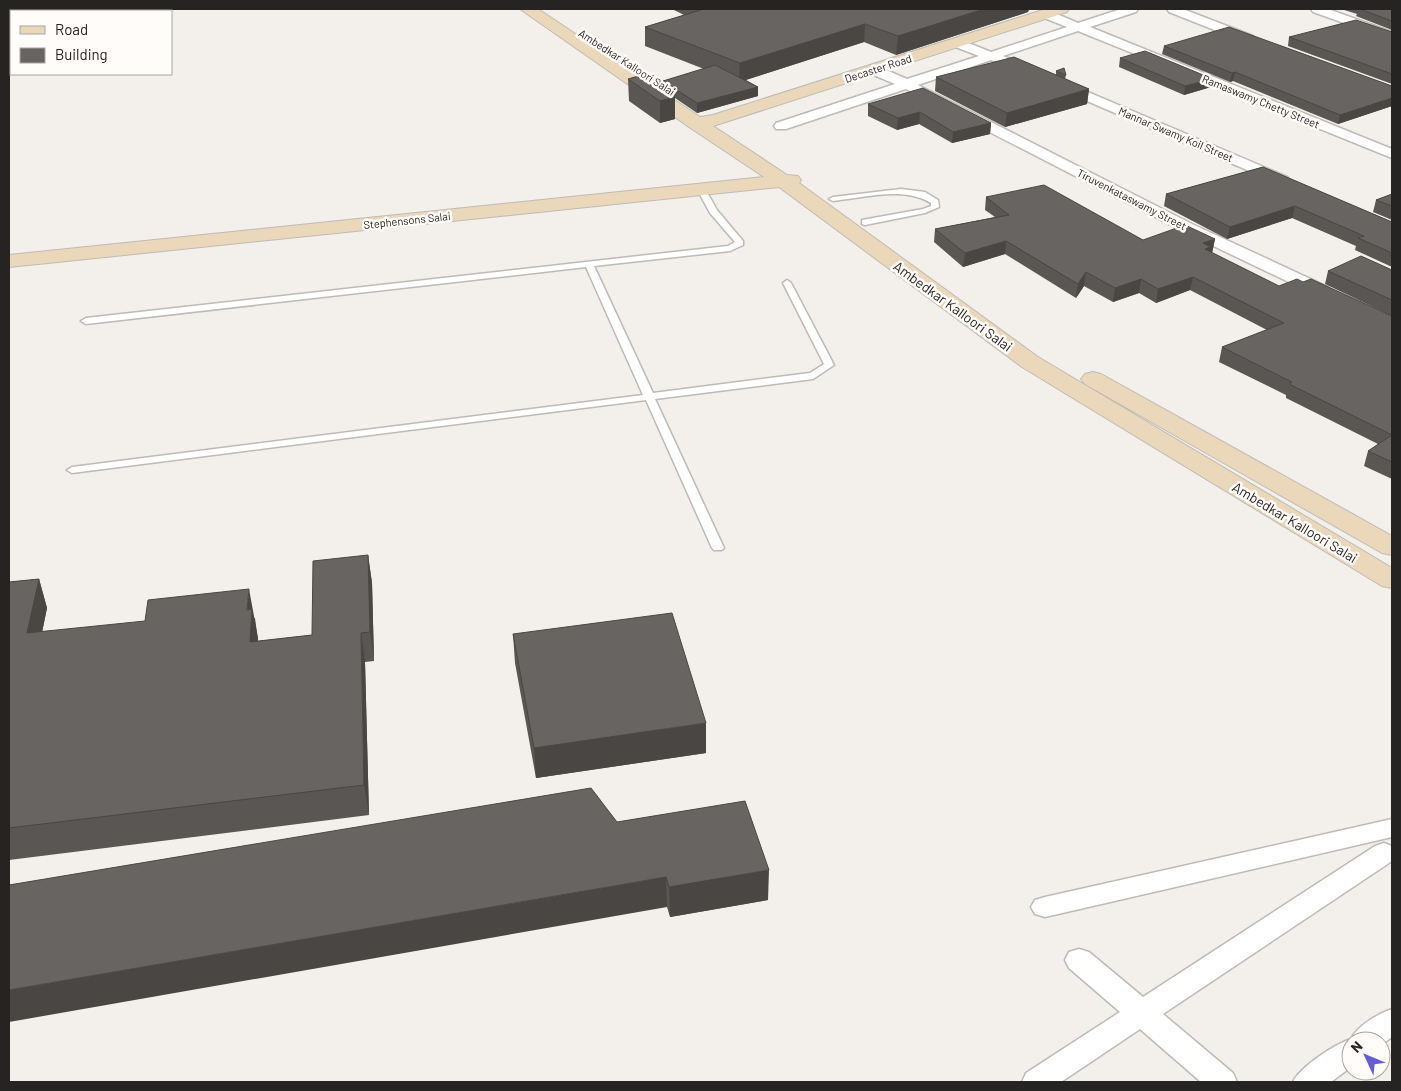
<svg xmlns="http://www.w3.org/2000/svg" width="1401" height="1091" font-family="Barlow,sans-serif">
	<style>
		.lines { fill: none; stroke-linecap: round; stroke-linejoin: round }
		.lane-casing { stroke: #bebbb6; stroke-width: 3 }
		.street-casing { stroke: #bebbb6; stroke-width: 3 }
		.secondary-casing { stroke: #bebbb6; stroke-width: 2 }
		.lane { fill: #fff; fill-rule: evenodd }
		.street { fill: #fff; fill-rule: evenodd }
		.secondary { fill: #ebd8bb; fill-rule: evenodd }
		.wall { fill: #595653 }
		.shaded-wall { fill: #494644 }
		.building { fill: #686461; stroke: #494644 }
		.labels { text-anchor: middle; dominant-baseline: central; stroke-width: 5; stroke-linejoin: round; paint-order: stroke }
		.far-street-label { font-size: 11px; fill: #262423; stroke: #fffcfa }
		.street-label { font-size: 14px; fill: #262423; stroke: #fffcfa }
	</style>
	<rect width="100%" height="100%" fill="#f3efea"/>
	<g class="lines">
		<defs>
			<path id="lane" d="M 698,187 L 704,187 L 717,210 L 743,241 L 743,245 L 730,251 L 594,266 L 653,393 L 810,373 L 824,364 L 783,283 L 787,280 L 791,283 L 834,365 L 813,379 L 655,399 L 724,548 L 722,550 L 714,550 L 712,548 L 646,400 L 72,473 L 67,470 L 72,467 L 643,395 L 586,267 L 86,324 L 81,321 L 86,318 L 728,246 L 735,242 L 710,213 L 697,189 Z
				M 901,189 L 925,192 L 938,200 L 939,207 L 925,213 L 865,225 L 862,224 L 862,220 L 923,209 L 931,206 L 931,203 C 903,186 864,198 833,201 L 829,199 L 833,197 Z"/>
			<path id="street" d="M 1121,9 L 1138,9 L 1136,12 L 1090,27 L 1392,149 L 1392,158 L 1078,31 L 1003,56 L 1035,68 L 1037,71 L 1035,74 L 1025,74 L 991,60 L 918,85 L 1192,224 L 1328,287 L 1330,291 L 1328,295 L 1316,295 L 1180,230 L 906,89 L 786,129 L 776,129 L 774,126 L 776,123 L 895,84 L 869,73 L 867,70 L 869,67 L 879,67 L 907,79 L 979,56 L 953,46 L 951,43 L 953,40 L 961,40 L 991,52 L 1067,27 L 1042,17 L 1040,14 L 1042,11 L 1050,11 L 1078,23 Z
				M 1167,9 L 1183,9 L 1253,36 L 1255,39 L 1249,43 L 1245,42 L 1169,12 Z
				M 1311,9 L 1328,9 L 1392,32 L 1392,40 L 1313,12 Z
				M 1062,81 L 1287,177 L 1290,180 L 1287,183 L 1277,183 L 1057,88 L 1055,85 Z
				M 1392,819 L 1392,837 L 1045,917 L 1035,914 L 1031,907 L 1035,900 L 1045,897 Z
				M 1384,843 L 1392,846 L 1392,861 L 1163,1014 L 1233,1073 L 1237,1082 L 1201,1082 L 1140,1029 L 1061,1082 L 1022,1082 L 1026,1073 L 1120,1012 L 1069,968 L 1065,960 L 1069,952 L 1079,949 L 1089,952 L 1143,997 L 1375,846 Z
				M 1392,1009 L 1392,1037 L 1381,1045 L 1381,1041 L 1351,1041 L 1351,1067 L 1331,1082 L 1293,1082 C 1300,1067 1335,1044 1351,1039 C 1358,1025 1378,1014 1392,1009 Z"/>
			<path id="secondary" d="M 520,9 L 538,9 L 700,117 L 713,115 L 1046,9 L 1069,9 L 1067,12 L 713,126 L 787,175 L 798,176 L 801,180 L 799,183 L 1038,357 L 1392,568 L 1392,588 L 1382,586 L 1022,367 L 779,187 L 9,267 L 9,255 L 764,177 L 689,127 Z
				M 1093,372 L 1101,374 L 1392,536 L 1392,555 L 1382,553 L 1085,384 L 1081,379 L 1085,374 Z"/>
		</defs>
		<use href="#lane" class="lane-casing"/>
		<use href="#street" class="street-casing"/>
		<use href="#secondary" class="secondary-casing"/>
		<use href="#lane" class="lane"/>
		<use href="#street" class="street"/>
		<use href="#secondary" class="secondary"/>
	</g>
	<path class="wall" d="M 672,9 L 1029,9 L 1028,12 L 896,55 L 864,42 L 746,80 L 758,87 L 758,96 L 697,113 L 675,98 L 675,119 L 660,123 L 629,101 L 628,79 L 663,89 L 663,81 L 704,69 L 645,46 L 645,27 L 684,15 Z
		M 1341,9 L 1392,9 L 1392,30 L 1356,16 L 1357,14 Z
		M 1392,32 L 1392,84 L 1288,46 L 1289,37 Z
		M 1164,46 L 1392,86 L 1392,106 L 1338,124 L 1233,81 L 1230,82 L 1162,54 Z
		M 1120,58 L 1213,79 L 1211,87 L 1184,95 L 1119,67 Z
		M 1056,71 L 1066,75 L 1065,79 L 1089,89 L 1087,104 L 1005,127 L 935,91 L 936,77 L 1056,75 Z
		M 868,104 L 991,123 L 990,134 L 952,143 L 919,124 L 897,130 L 868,116 Z
		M 1263,167 L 1392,222 L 1392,267 L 1355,250 L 1356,246 L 1292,218 L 1227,239 L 1164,206 L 1166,194 Z
		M 1392,194 L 1392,220 L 1373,212 L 1376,200 Z
		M 986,197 L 1143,240 L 1215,239 L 1212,253 L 1279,286 L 1303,282 L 1392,316 L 1325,284 L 1328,271 L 1392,270 L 1392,479 L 1364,466 L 1368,451 L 1378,444 L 1286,398 L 1286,395 L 1219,362 L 1222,347 L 1267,330 L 1190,290 L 1156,303 L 1139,293 L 1113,302 L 1084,286 L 1076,298 L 1005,254 L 963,267 L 934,242 L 935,229 L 995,217 L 985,210 Z
		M 368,555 L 372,583 L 374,661 L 365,662 L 369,815 L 9,860 L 9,582 L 39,579 L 47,608 L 42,632 L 255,618 L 258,641 L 312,635 Z
		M 513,634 L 706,753 L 536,778 L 515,663 Z
		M 617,822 L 768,900 L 670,917 L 667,907 Z"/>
	<path class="shaded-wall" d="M 984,9 L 1029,9 L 1028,12 L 896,55 L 898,36 Z
		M 865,24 L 864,42 L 739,82 L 740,63 Z
		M 1235,72 L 1233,81 L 1230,82 L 1232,73 Z
		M 1213,79 L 1211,87 L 1184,95 L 1185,86 Z
		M 758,87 L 758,96 L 697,113 L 697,103 Z
		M 1089,89 L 1087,104 L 1005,127 L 1007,113 Z
		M 675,97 L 675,119 L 660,123 L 660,101 Z
		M 1392,98 L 1392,106 L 1338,124 L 1340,115 Z
		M 920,112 L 919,124 L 897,130 L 898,118 Z
		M 991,123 L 990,134 L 952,143 L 953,132 Z
		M 1295,206 L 1292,218 L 1227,239 L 1230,227 Z
		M 1215,239 L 1212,253 L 1208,261 L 1203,243 Z
		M 1006,241 L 1005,254 L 963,267 L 965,253 Z
		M 1086,272 L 1084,286 L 1076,298 L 1078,284 Z
		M 1193,277 L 1190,290 L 1156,303 L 1158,289 Z
		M 1141,279 L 1139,293 L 1113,302 L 1115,288 Z
		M 368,555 L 372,583 L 374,661 L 370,632 Z
		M 39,579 L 47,608 L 36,662 L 27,633 Z
		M 249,589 L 258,638 L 256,671 L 250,642 L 247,610 Z
		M 361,633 L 365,662 L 369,815 L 364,785 Z
		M 706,723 L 706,753 L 536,778 L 534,748 Z
		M 769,870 L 768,900 L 670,917 L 669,887 Z
		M 666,877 L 667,907 L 9,1022 L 9,990 Z"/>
	<path class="building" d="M 704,9 L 984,9 L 898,36 L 865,24 L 740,63 L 645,27 Z
		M 1360,9 L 1392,9 L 1392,21 Z
		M 1356,20 L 1392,32 L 1392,74 L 1289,37 Z
		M 1229,27 L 1392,86 L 1392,98 L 1340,115 L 1235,72 L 1232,73 L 1164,46 Z
		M 1145,51 L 1213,79 L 1185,86 L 1120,58 Z
		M 1014,57 L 1089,89 L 1007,113 L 936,77 Z
		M 715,65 L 758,87 L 697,103 L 663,81 Z
		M 1064,68 L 1066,75 L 1056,71 Z
		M 642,75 L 675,97 L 660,101 L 628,79 Z
		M 923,88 L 991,123 L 953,132 L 920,112 L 898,118 L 868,104 Z
		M 1263,167 L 1392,222 L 1392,253 L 1358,238 L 1364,236 L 1295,206 L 1230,227 L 1166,194 Z
		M 1044,185 L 1143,240 L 1185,225 L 1215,239 L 1203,243 L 1211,247 L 1205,249 L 1279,286 L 1297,279 L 1303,282 L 1311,279 L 1392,316 L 1392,462 L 1368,451 L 1392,435 L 1289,384 L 1292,382 L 1222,347 L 1284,323 L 1193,277 L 1158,289 L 1141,279 L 1115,288 L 1086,272 L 1078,284 L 1006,241 L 965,253 L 935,229 L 1009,215 L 986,197 Z
		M 1392,194 L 1392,206 L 1376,200 Z
		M 1361,256 L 1392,270 L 1392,300 L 1328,271 Z
		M 368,555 L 370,632 L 361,633 L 364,785 L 9,828 L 9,582 L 39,579 L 27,633 L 145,621 L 148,600 L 249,589 L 247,610 L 252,609 L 250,642 L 312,635 L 313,561 Z
		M 672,613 L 706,723 L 534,748 L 513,634 Z
		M 591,788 L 617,822 L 745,801 L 769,870 L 669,887 L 666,877 L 9,990 L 9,885 Z"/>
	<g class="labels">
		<g class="far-street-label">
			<text transform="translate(627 62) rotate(33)">Ambedkar Kalloori Salai</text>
			<text transform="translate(878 68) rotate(-18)">Decaster Road</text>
			<text transform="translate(1261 101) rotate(22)">Ramaswamy Chetty Street</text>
			<text transform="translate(1176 134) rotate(23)">Mannar Swamy Koil Street</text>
			<text transform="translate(1132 199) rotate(27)">Tiruvenkataswamy Street</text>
			<text transform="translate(407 220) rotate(-6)">Stephensons Salai</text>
		</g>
		<g class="street-label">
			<text transform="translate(953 306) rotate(36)">Ambedkar Kalloori Salai</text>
			<text transform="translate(1295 522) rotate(31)">Ambedkar Kalloori Salai</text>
		</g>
	</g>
	<rect width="1401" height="1091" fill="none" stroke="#262423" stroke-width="20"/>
	<rect x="10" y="10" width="162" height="65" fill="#fffcfa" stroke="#a8a6a4"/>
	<rect x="20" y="26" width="25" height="8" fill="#ebd8bb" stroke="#a8a6a4"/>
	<text x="55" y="35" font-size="15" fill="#262423">Road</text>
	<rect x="20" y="48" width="25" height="15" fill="#686461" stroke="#a8a6a4"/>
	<text x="55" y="60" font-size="15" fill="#262423">Building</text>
	<g transform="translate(1366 1056) rotate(314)"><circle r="24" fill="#fffcfa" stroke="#a8a6a4"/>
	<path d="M0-4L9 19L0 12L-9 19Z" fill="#665dd6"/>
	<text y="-8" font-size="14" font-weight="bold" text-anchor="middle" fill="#262423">N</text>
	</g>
</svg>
